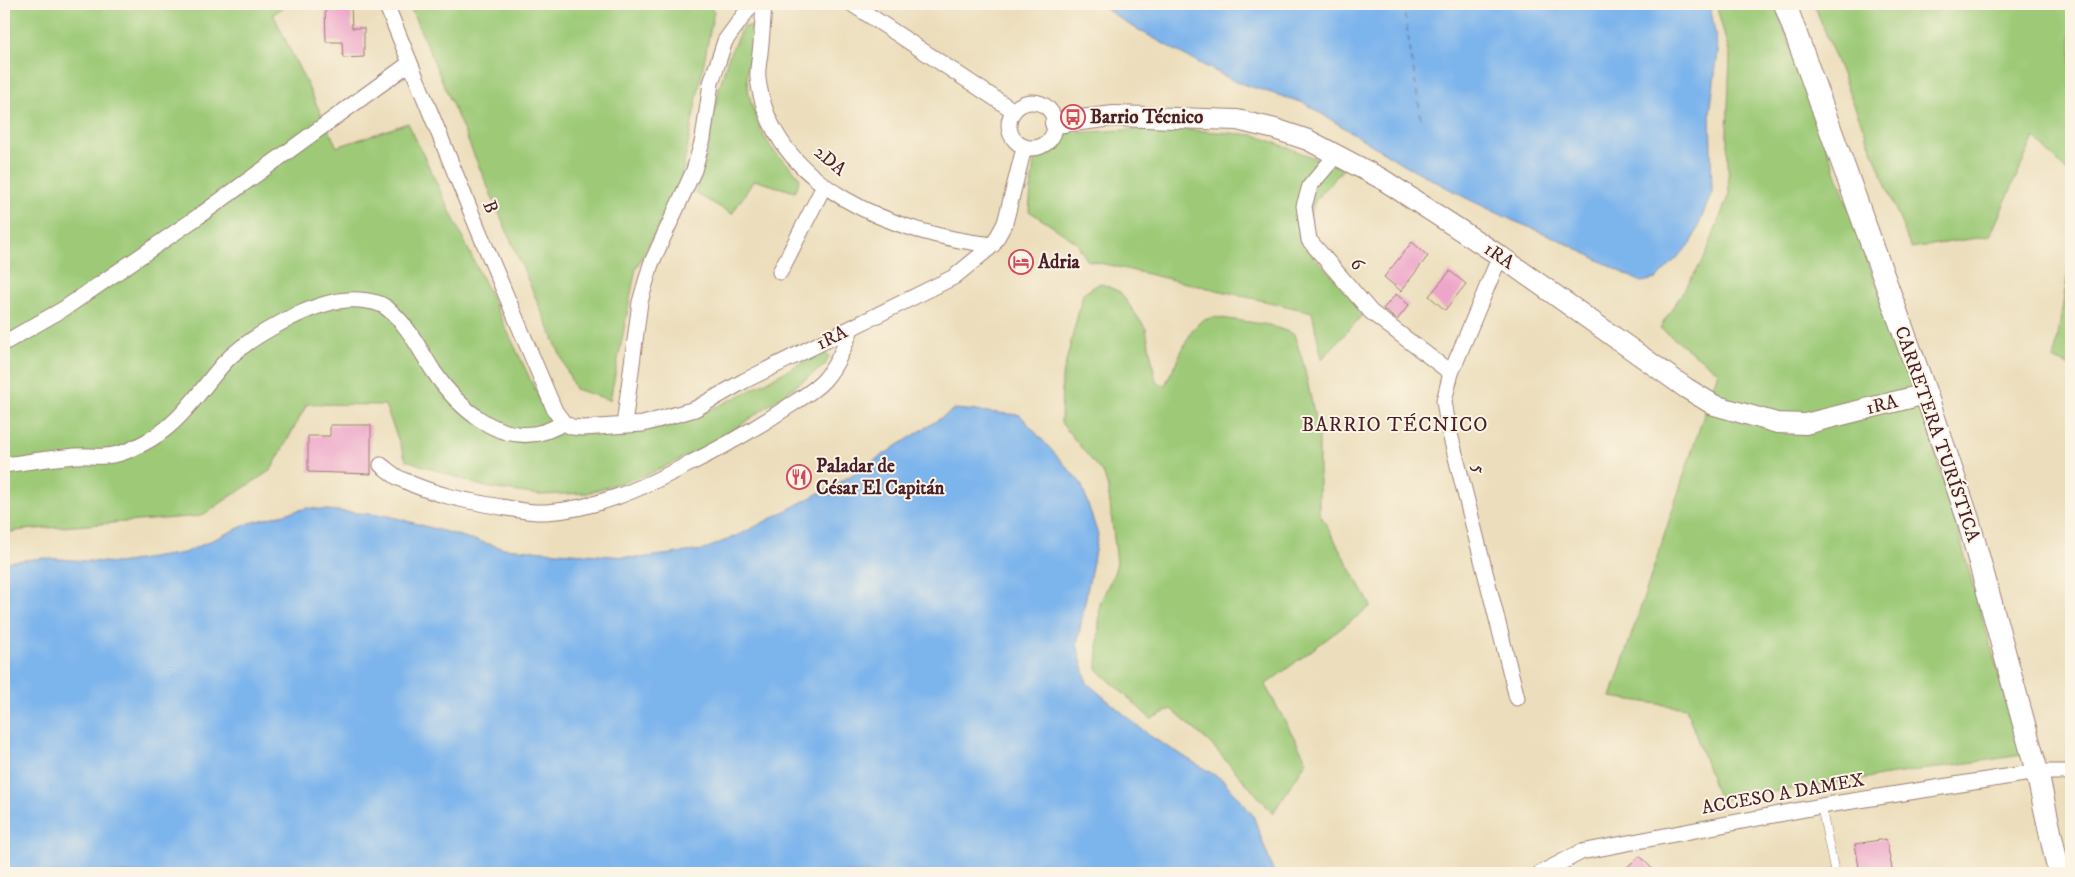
<svg xmlns="http://www.w3.org/2000/svg" width="2075" height="877" font-family="'IM FELL DW Pica',serif">
	<style>
		.green { fill: #9eca78; stroke: #747452 }
		.water { fill: #7cb4ec; stroke: #636a8c }
		.lines { fill: none; stroke-linecap: round; stroke-linejoin: round }
		.ferry { stroke: #5c536f; stroke-width: 1; stroke-dasharray: 6 5; stroke-linecap: butt }
		.building { fill: #eda6c9 }
		.service-casing { stroke: #9b7e74; stroke-width: 9 }
		.minor-casing { stroke: #9b7e74; stroke-width: 17 }
		.tertiary-casing { stroke: #9b7e74; stroke-width: 22 }
		.secondary-casing { stroke: #9b7e74; stroke-width: 24 }
		.service { stroke: #fff; stroke-width: 8 }
		.minor { stroke: #fff; stroke-width: 15 }
		.tertiary { stroke: #fff; stroke-width: 20 }
		.secondary { stroke: #fff; stroke-width: 22 }
		.labels { text-anchor: middle; dominant-baseline: central; stroke-width: 4; stroke-linejoin: round; paint-order: stroke }
		.poi-label { font-size: 19px; font-weight: bold; fill: #4a1f2b; stroke: #fcf5e5; text-anchor: start }
		.street-label { font-size: 19px; fill: #4a1f2b; stroke: #fcf5e5 }
		.neighbourhood-label { font-size: 20px; letter-spacing: 1px; fill: #4a1f2b; stroke: #fcf5e5 }
	</style>
	<rect width="100%" height="100%" fill="#fcf5e5"/>
	<filter id="ink" filterUnits="userSpaceOnUse"><feTurbulence type="fractalNoise" baseFrequency=".02" numOctaves="2"/><feDisplacementMap in="SourceGraphic" scale="10" xChannelSelector="R" yChannelSelector="G"/><feConvolveMatrix kernelMatrix="1 2 1 2 8 2 1 2 1" color-interpolation-filters="sRGB"/></filter>
	<filter id="wash" filterUnits="userSpaceOnUse"><feTurbulence type="fractalNoise" baseFrequency=".0096" numOctaves="4" result="noise"/><feDisplacementMap in="SourceGraphic" scale="20" xChannelSelector="R" yChannelSelector="G"/><feGaussianBlur stdDeviation="1.12" result="paint"/><feColorMatrix in="noise" values="0 0 0 0 0 0 0 0 0 0 0 0 0 0 0 0 0 1.4 0 .05"/><feComposite in="paint" operator="in"/></filter>
	<g filter="url(#wash)">
		<rect width="100%" height="100%" fill="#ecdebc"/>
		<path class="green" d="M 4,4 L 290,4 L 273,14 L 337,147 L 408,123 L 543,406 L 570,434 C 592,434 615,435 636,432 C 700,423 765,381 822,352 L 829,356 L 825,365 L 741,425 L 700,450 L 649,474 L 587,493 L 539,495 L 485,487 L 406,460 L 385,405 L 307,404 L 271,470 L 201,516 L 23,530 L 4,533 Z
			M 409,4 L 708,4 L 714,11 L 679,189 L 636,268 L 610,400 L 575,389 Z
			M 1716,4 L 1775,4 L 1928,428 L 2022,755 L 1719,800 L 1686,708 L 1611,697 L 1718,372 L 1660,328 L 1705,257 L 1729,194 L 1727,134 L 1730,56 Z
			M 1814,4 L 2071,4 L 2071,176 L 2034,137 L 1990,236 L 1911,248 Z
			M 749,26 L 755,28 C 755,43 749,56 747,70 C 745,93 759,133 774,151 C 783,161 793,167 800,179 L 795,192 L 754,180 L 732,214 L 695,193 L 706,160 L 719,89 L 728,58 L 742,28 Z
			M 1165,128 L 1255,135 L 1343,169 L 1315,201 L 1301,244 L 1367,310 L 1322,359 L 1312,312 L 1087,260 L 1076,242 L 1029,211 L 1034,160 L 1052,153 L 1067,133 Z
			M 2071,253 L 2071,366 L 2054,360 Z
			M 1100,283 L 1120,292 L 1146,329 L 1156,382 L 1165,385 L 1192,330 L 1201,321 L 1214,317 L 1269,325 L 1294,334 L 1304,366 L 1319,437 L 1319,512 L 1371,606 L 1265,685 L 1307,761 L 1273,813 L 1210,743 L 1171,709 L 1151,719 L 1097,669 L 1100,603 L 1114,573 L 1117,563 L 1108,488 L 1104,475 L 1061,423 L 1062,378 L 1083,294 Z"/>
		<path class="water" d="M 1099,4 L 1710,4 L 1718,51 L 1710,113 L 1712,192 L 1691,244 L 1656,279 L 1641,282 L 1556,238 L 1514,221 L 1466,198 L 1398,161 L 1304,103 L 1236,82 L 1184,55 L 1128,24 Z
			M 955,409 L 1020,415 L 1081,483 L 1098,535 L 1077,644 L 1087,683 L 1150,736 L 1223,780 L 1253,815 L 1274,873 L 4,873 L 4,562 L 44,558 L 118,563 L 184,553 L 250,523 L 307,508 L 389,516 L 503,548 L 639,558 L 703,550 L 745,532 L 842,481 Z"/>
		<g class="lines">
			<path class="ferry" d="M 1403,4 L 1421,118"/>
		</g>
		<g id="blocks">
			<path class="building" d="M 325,4 L 351,4 L 352,28 L 364,28 L 364,57 L 343,58 L 342,42 L 326,42 Z
				M 1412,242 L 1428,256 L 1401,291 L 1384,277 Z
				M 1450,271 L 1466,284 L 1445,310 L 1429,296 Z
				M 1396,294 L 1409,305 L 1397,320 L 1383,309 Z
				M 330,425 L 371,425 L 371,474 L 308,472 L 308,436 L 330,436 Z
				M 1886,839 L 1893,873 L 1860,873 L 1855,844 Z
				M 1640,856 L 1656,873 L 1620,873 Z"/>
		</g>
	</g>
	<g filter="url(#ink)">
		<use href="#blocks" fill-opacity="0" stroke="#9b7e74" stroke-width="1"/>
		<g class="lines">
			<defs>
				<path id="service" d="M 1821,806 L 1835,873"/>
				<path id="minor" d="M 386,4 L 478,229 L 555,411 L 564,423 L 572,427 L 583,428 L 643,424 L 695,409 L 744,381 L 954,277 L 993,245 L 1005,223 L 1024,148
					M 764,4 C 763,20 762,36 760,53 C 759,61 757,71 758,79 C 772,188 898,235 993,245
					M 852,4 L 1014,111
					M1009 125a23 23 0 1 1 46 0a23 23 0 1 1-46 0Z
					M 1337,154 L 1310,186 L 1304,206 L 1309,240 L 1371,312 L 1451,373
					M 1500,256 L 1451,373 L 1444,401 L 1448,426 L 1517,698
					M 780,272 L 824,186
					M 4,343 L 65,308 L 199,216 L 410,63
					M 624,425 L 640,302 L 651,264 L 694,170 L 703,139 L 711,83 L 725,41 L 752,4
					M 4,465 C 27,462 51,458 75,456 C 85,455 96,457 105,456 C 122,455 137,447 151,439 C 182,421 201,389 224,363 C 248,337 312,302 347,300 C 357,299 376,301 384,306 C 408,323 419,349 434,372 C 457,406 498,445 543,432 C 550,430 557,426 564,423
					M 381,465 C 388,470 395,477 403,480 C 434,495 467,501 501,507 C 515,509 531,513 546,512 C 595,509 638,490 681,468 C 716,451 750,432 783,410 C 796,401 815,391 825,379 C 837,365 845,346 851,329
					M 1541,873 L 1581,852 L 1821,806 L 2037,772 L 2071,772"/>
				<path id="tertiary" d="M 1055,123 L 1114,116 L 1237,120 L 1275,129 L 1308,140 L 1382,179 L 1500,256 L 1686,388 L 1714,405 L 1777,423 L 1805,424 L 1926,394"/>
				<path id="secondary" d="M 1785,4 L 1926,394 L 1968,519 L 2037,772 L 2059,873"/>
			</defs>
			<use href="#service" class="service-casing"/>
			<use href="#minor" class="minor-casing"/>
			<use href="#tertiary" class="tertiary-casing"/>
			<use href="#secondary" class="secondary-casing"/>
			<use href="#service" class="service"/>
			<use href="#minor" class="minor"/>
			<use href="#tertiary" class="tertiary"/>
			<use href="#secondary" class="secondary"/>
		</g>
	</g>
	<defs>
		<symbol id="bus-ring" viewBox="-11 -11 22 22"><circle r="9.5" fill="#fcf5e5" stroke="#d1495b" stroke-width="1.5"/><path d="M-5-6H5V4H4V6H2V4H-2V6H-4V4H-5ZM-3.5-4V0h7V-4ZM-3.5 1.2v1.5H-2V1.2ZM2 1.2v1.5H3.5V1.2Z" fill="#d1495b"/></symbol>
		<symbol id="hotel-ring" viewBox="-11 -11 22 22"><circle r="9.5" fill="#fcf5e5" stroke="#d1495b" stroke-width="1.5"/><path d="M-6-4.5h1.5V1H6V5H4.5V3h-9V5H-6ZM-4 0a1.8 1.8 0 1 1 3.6 0ZM.5 0V-2.5h3Q6-2.5 6 0Z" fill="#d1495b"/></symbol>
		<symbol id="restaurant-ring" viewBox="-11 -11 22 22"><circle r="9.5" fill="#fcf5e5" stroke="#d1495b" stroke-width="1.5"/><path d="M-5-6h1v4h1v-4h1v4h1v-4h1v5L-1.5 .5V6h-2V.5L-5-1ZM5-6V6H3V1.5H1.5Q1.5-4 5-6Z" fill="#d1495b"/></symbol>
	</defs>
	<g fill-rule="evenodd">
		<use href="#bus-ring" x="1059" y="103" width="28" height="28"/>
		<use href="#hotel-ring" x="1007" y="248" width="28" height="28"/>
		<use href="#restaurant-ring" x="785" y="463" width="28" height="28"/>
	</g>
	<g class="labels">
		<g class="poi-label">
			<text x="1090" y="117">Barrio Técnico</text>
			<text x="1038" y="262">Adria</text>
			<text x="816" y="466">Paladar de<tspan x="816" dy="22">César El Capitán</tspan></text>
		</g>
		<g class="street-label">
			<text transform="translate(830 161) rotate(40)">2DA</text>
			<text transform="translate(490 207) rotate(68)">B</text>
			<text transform="translate(1499 256) rotate(34)">1RA</text>
			<text transform="translate(1357 264) rotate(49)">6</text>
			<text transform="translate(832 338) rotate(-26)">1RA</text>
			<text transform="translate(1882 405) rotate(-14)">1RA</text>
			<text transform="translate(1937 434) rotate(71)">CARRETERA TURÍSTICA</text>
			<text transform="translate(1479 469) rotate(76)">5</text>
			<text transform="translate(1783 794) rotate(-10)">ACCESO A DAMEX</text>
		</g>
		<g class="neighbourhood-label">
			<text x="1395" y="425">BARRIO TÉCNICO</text>
		</g>
	</g>
	<rect width="2075" height="877" fill="none" stroke="#fcf5e5" stroke-width="20"/>
</svg>
